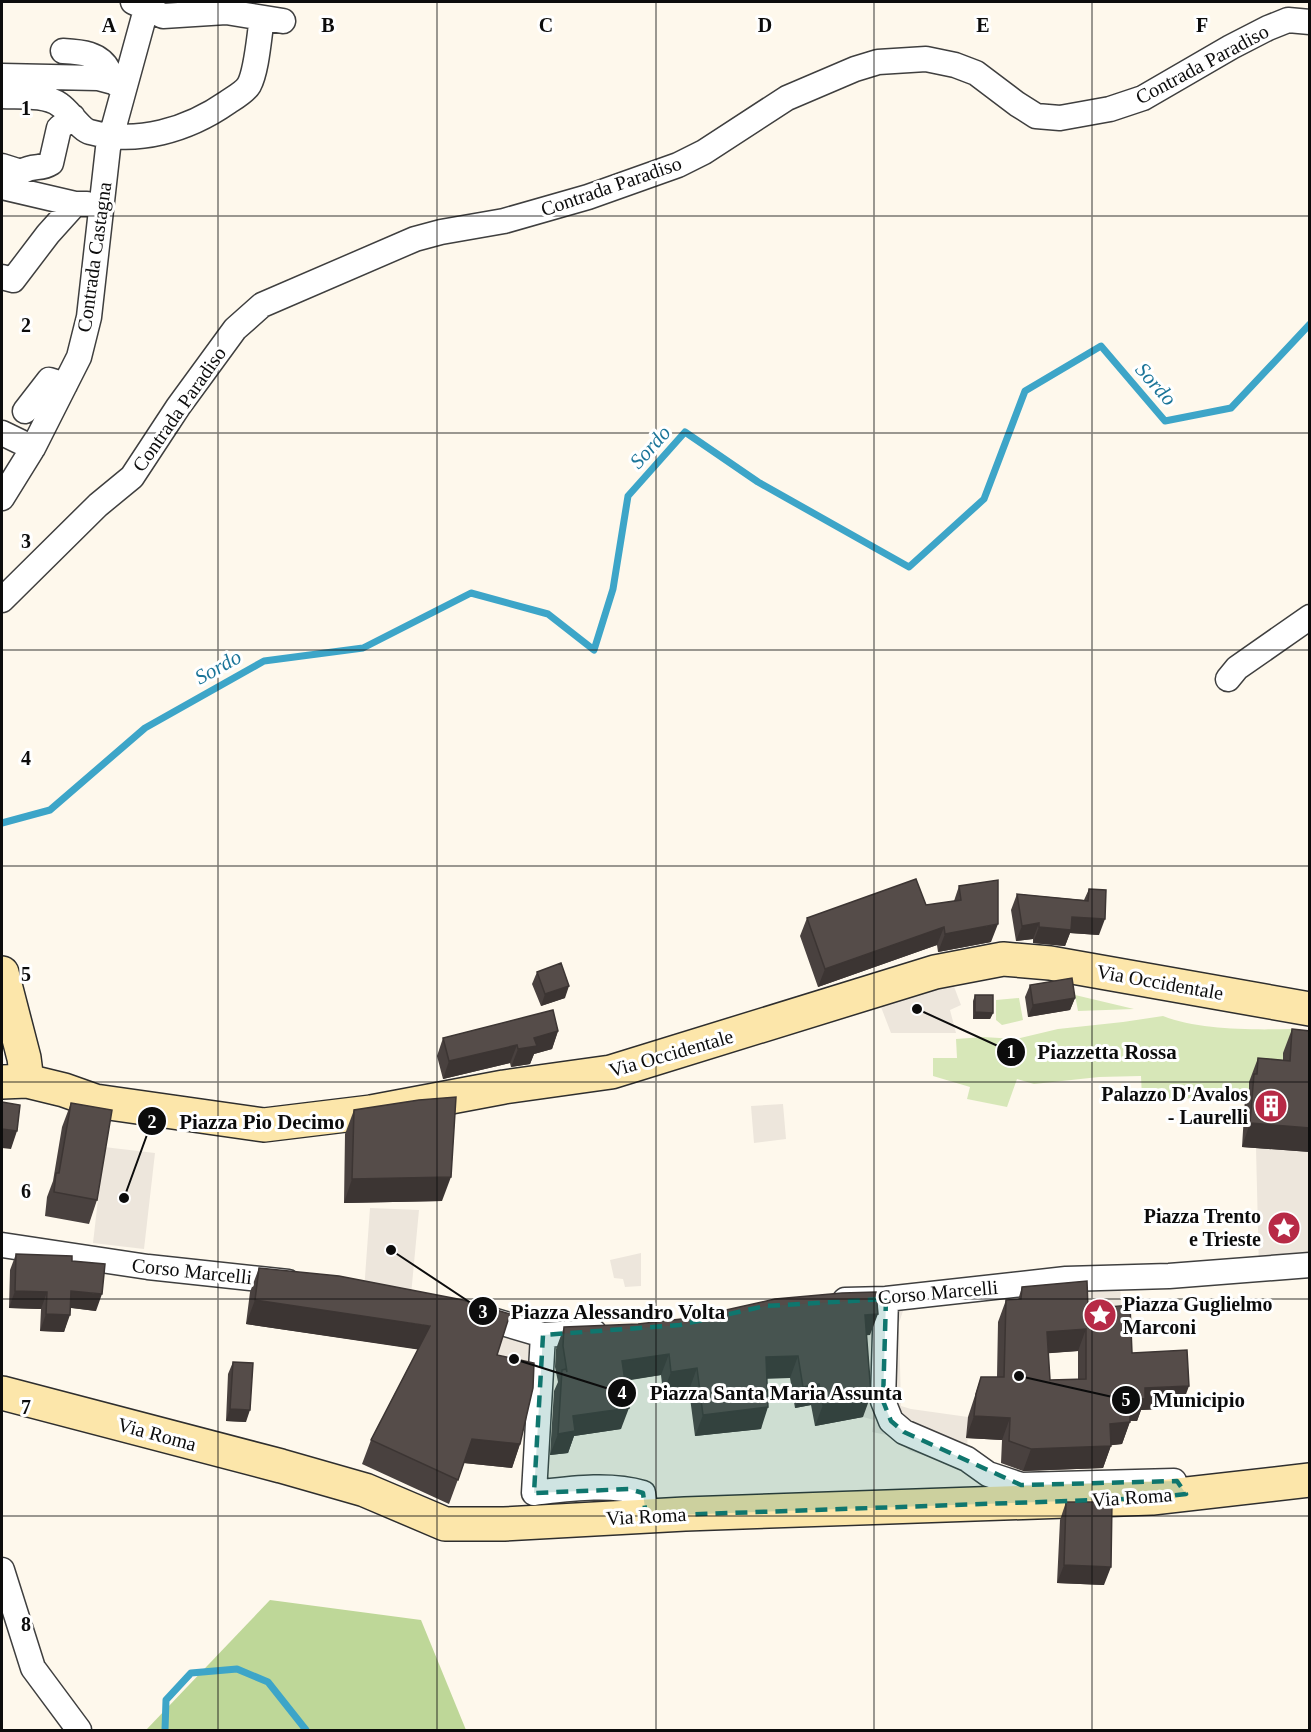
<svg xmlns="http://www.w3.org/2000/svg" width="1311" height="1732" font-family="'Times New Roman',serif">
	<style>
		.green { fill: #d7e7b8 }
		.forest { fill: #bed798 }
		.plaza { fill: #ede6dc }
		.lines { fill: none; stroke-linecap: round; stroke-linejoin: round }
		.stream { stroke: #3da5c8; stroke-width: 7 }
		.street-casing { stroke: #3f3f3f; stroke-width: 27 }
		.secondary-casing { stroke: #2e2e2e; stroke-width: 36 }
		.street { stroke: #fff; stroke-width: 24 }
		.secondary { stroke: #fce6aa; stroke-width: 33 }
		.wall { fill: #49413f; fill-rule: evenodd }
		.shaded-wall { fill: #3c3533 }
		.building { fill: #554c49; stroke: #3c3533; stroke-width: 1.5; fill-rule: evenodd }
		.marked { fill: #0f766e; fill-opacity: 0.2; stroke: #0f766e; stroke-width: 4.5; stroke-dasharray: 12 8; stroke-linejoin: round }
		.grid { fill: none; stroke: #0c0c0c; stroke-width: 1.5; stroke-opacity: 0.55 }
		.labels { text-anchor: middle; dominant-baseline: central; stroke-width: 6; stroke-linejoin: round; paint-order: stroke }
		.street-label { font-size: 20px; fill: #0c0c0c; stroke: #fff }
		.poi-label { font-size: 20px; font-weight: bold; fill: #0c0c0c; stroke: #fff; text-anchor: end }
		.water-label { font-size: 21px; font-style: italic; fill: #1b7599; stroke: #fff }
		.grid-label { font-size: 20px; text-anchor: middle; font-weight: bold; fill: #0c0c0c; stroke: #fff; stroke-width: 6; stroke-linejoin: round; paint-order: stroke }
		.leader { fill: none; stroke: #0c0c0c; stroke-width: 2 }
		.callout-dot { fill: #0c0c0c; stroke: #fff; stroke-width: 2 }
		.mark-label { font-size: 18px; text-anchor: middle; font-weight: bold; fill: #fff }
		.callout-label { font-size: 21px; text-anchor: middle; font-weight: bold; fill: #0c0c0c; stroke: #fff; stroke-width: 6; stroke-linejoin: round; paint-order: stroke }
	</style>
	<rect width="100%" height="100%" fill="#fef8ec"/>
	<path class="green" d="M 1075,995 L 1134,1009 L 1078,1011 Z
		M 1019,998 L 1023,1020 L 1002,1025 L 996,1020 L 996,1000 Z
		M 1163,1016 C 1198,1030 1252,1030 1291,1029 L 1310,1054 L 1281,1085 L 1248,1098 L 1142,1099 L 1141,1076 L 1099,1077 L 1034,1084 L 1017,1079 L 1007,1107 L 967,1099 L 970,1087 L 933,1076 L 933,1058 L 957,1058 L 956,1039 L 983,1037 L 1016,1039 L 1058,1029 L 1123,1022 Z"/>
	<path class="forest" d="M 270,1600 L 421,1620 L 466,1730 L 146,1730 Z"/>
	<path class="plaza" d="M 953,984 L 961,1005 L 950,1010 L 956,1033 L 891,1033 L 881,1007 Z
		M 783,1104 L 786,1139 L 754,1143 L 751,1106 Z
		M 104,1147 L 155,1153 L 144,1249 L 93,1243 Z
		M 1256,1148 L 1309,1152 L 1309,1265 L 1259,1270 Z
		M 370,1208 L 419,1210 L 411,1295 L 364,1291 Z
		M 641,1253 L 641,1286 L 625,1287 L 623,1279 L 614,1278 L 610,1260 Z
		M 1120,1278 L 1122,1327 L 1080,1331 L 1078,1279 Z
		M 906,1302 L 899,1323 L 901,1406 L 911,1409 L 968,1417 L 967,1459 L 964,1468 L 910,1451 L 892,1436 L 872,1432 L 874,1420 L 863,1417 L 868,1305 Z
		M 504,1332 L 537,1340 L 530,1388 L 488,1379 Z"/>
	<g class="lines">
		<path class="stream" d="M 2,823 L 50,810 L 145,728 L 264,661 L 363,648 L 471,593 L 548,614 L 594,650 L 613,589 L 628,496 L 685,432 L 758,482 L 909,567 L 984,499 L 1025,391 L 1101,346 L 1165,421 L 1231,408 L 1310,324
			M 165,1730 L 166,1700 L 191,1673 L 237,1669 L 268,1682 L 306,1730"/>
		<defs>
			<path id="street" d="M 133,2 L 163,16 L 226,12 L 283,21
				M 63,51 C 81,52 100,53 109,71 C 113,78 113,82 120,87
				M 2,76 L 98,78 L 113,82
				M 2,96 C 19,97 45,94 60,105 C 69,111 81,130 90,132 C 137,145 188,130 228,102 C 234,98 245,92 249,85 C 257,70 259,36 262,18
				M 2,166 L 21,172 C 34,164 40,170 51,163 L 59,128 L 73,117
				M 2,187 L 75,204 L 87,204
				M 2,277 L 13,280 L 48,234 L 75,204
				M 25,411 L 49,380 L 65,385
				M 2,433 L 33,448
				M 2,498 L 33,448 L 79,357 L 89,317 L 108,148 L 148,2
				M 2,600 L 98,505 L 132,477 L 178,407 L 235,329 L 262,305 L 415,239 L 441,232 L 504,221 L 588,197 L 678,165 L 704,152 L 787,98 L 855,69 L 878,62 L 926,59 L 955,65 L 976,73 L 1017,104 L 1036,116 L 1060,118 L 1110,109 L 1143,98 L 1231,47 L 1268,28 L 1288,20 L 1310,22
				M 1228,679 L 1237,668 L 1310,617
				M 2,1245 L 148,1267 L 288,1282
				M 886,1299 L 883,1401 L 891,1421 L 904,1432 L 967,1459 L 988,1474 L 1021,1485 L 1174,1481
				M 845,1300 L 886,1299 L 1066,1279 L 1169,1276 L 1310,1265
				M 475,1315 L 543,1335 L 594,1332
				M 543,1335 L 534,1493 C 569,1489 609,1483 643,1493 L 646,1516
				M 2,1570 L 33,1668 L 79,1730"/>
			<path id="secondary" d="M 2,973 L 24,1058 L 27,1081
				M 2,1082 L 27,1081 L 64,1090 L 95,1101 L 264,1125 L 371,1112 L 504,1087 L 611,1072 L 935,972 L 1003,959 L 1050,963 L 1310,1009
				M 2,1393 L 281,1466 L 365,1490 L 445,1524 L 504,1524 L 685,1514 L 1152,1498 L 1310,1480"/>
		</defs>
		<use href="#street" class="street-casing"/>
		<use href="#secondary" class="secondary-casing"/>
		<use href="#street" class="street"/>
		<use href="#secondary" class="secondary"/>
	</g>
	<path class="wall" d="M 959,886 L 991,942 L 938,952 L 937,945 L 818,987 L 800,936 L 807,918 L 926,905 L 954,901 Z
		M 1089,889 L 1099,935 L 1070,933 L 1065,946 L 1033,943 L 1033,939 L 1016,941 L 1011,910 L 1017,894 L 1084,900 Z
		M 537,972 L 565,998 L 541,1006 L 532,984 Z
		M 1030,985 L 1075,998 L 1070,1010 L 1028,1017 L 1025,997 Z
		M 975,995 L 993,1013 L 990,1019 L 973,1019 L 973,1001 Z
		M 1292,1029 L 1310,1031 L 1310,1152 L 1242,1147 L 1245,1098 L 1249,1089 L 1249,1082 L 1258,1058 L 1283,1060 L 1283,1053 Z
		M 558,1031 L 552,1049 L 534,1054 L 530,1064 L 511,1067 L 510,1063 L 443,1079 L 437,1056 L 443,1038 Z
		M 71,1103 L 97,1200 L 89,1224 L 45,1216 L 47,1197 L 53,1181 L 62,1127 Z
		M 354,1110 L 442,1201 L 344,1203 L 345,1134 Z
		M 16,1254 L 72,1261 L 96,1311 L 71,1308 L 64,1332 L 40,1331 L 41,1309 L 9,1308 L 10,1270 Z
		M 259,1268 L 497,1355 L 520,1444 L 512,1468 L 464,1463 L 449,1504 L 362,1464 L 371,1440 L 418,1349 L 246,1324 L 250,1292 Z
		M 1022,1287 L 1088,1309 L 1132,1353 L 1181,1408 L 1141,1410 L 1137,1421 L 1130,1421 L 1122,1444 L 1111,1445 L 1103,1468 L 1023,1471 L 1001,1463 L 1002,1440 L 966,1438 L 968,1417 L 981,1377 L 997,1377 L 998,1322 L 1006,1300 L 1018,1300 ZM 1078,1351 L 1078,1379 L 1050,1380 L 1048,1353 Z
		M 564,1327 L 870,1335 L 866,1335 L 863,1417 L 815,1426 L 811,1405 L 795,1408 L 790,1378 L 767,1378 L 761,1429 L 695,1436 L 689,1390 L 663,1393 L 661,1375 L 625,1381 L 621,1429 L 574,1436 L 568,1453 L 550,1455 L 554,1391 L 558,1382 L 555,1367 L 556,1349 Z
		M 233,1362 L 246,1422 L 226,1421 L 228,1374 Z
		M 1066,1502 L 1104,1585 L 1057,1583 L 1060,1520 Z"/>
	<path class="shaded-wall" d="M 1072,917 L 1105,919 L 1099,935 L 1070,933 L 1065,946 L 1033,943 L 1039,927 Z
		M 1039,923 L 1033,939 L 1016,941 L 1022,926 Z
		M 998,924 L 991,942 L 938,952 L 945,934 Z
		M 944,927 L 937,945 L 818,987 L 825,969 Z
		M 569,986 L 565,998 L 541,1006 L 545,994 Z
		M 1075,998 L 1070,1010 L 1028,1017 L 1033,1005 Z
		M 975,1012 L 993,1013 L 990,1019 L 973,1019 Z
		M 558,1031 L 552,1049 L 534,1054 L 530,1064 L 511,1067 L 518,1049 L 534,1038 Z
		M 517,1045 L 510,1063 L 443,1079 L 449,1061 Z
		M 1250,1123 L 1310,1128 L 1310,1152 L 1242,1147 Z
		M 2,1129 L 17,1131 L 11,1149 L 2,1148 Z
		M 451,1177 L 442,1201 L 344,1203 L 352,1179 Z
		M 15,1291 L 47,1292 L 41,1309 L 9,1308 Z
		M 71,1291 L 102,1294 L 96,1311 L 65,1307 Z
		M 255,1300 L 430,1326 L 421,1350 L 246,1324 Z
		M 46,1314 L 70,1315 L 64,1332 L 40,1331 Z
		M 878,1314 L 870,1335 L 857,1336 L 865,1315 Z
		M 1086,1329 L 1078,1351 L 1039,1354 L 1047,1332 Z
		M 669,1354 L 661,1375 L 614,1382 L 622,1361 Z
		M 798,1356 L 790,1378 L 758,1379 L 766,1357 Z
		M 697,1368 L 689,1390 L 663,1393 L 671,1372 Z
		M 819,1384 L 811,1405 L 795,1408 L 803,1387 Z
		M 1189,1386 L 1181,1408 L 1141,1410 L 1137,1421 L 1122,1420 L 1130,1398 L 1145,1388 Z
		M 871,1395 L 863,1417 L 815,1426 L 823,1405 Z
		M 768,1407 L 761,1429 L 695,1436 L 703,1415 Z
		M 629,1408 L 621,1429 L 574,1436 L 568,1453 L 550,1455 L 558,1434 L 573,1416 Z
		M 230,1409 L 250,1410 L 246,1422 L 226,1421 Z
		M 974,1416 L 1010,1418 L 1002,1440 L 966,1438 Z
		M 1130,1422 L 1122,1444 L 1105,1446 L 1111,1446 L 1103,1468 L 1023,1471 L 1031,1449 L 1110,1424 Z
		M 472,1439 L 520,1444 L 512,1468 L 464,1463 Z
		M 1064,1565 L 1111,1567 L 1104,1585 L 1057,1583 Z"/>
	<path class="building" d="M 916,879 L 926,905 L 961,900 L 959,886 L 998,880 L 998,924 L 945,934 L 944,927 L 825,969 L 807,918 Z
		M 1089,889 L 1106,890 L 1105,919 L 1072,917 L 1071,930 L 1039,927 L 1039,923 L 1022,926 L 1017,894 L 1088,901 Z
		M 561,963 L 569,986 L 545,994 L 537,972 Z
		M 1072,978 L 1075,998 L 1033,1005 L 1030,985 Z
		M 975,995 L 993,995 L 993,1013 L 975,1012 Z
		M 553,1010 L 558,1031 L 534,1038 L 537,1046 L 518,1049 L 517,1045 L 449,1061 L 443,1038 Z
		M 1292,1029 L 1310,1031 L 1310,1128 L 1250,1123 L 1254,1074 L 1257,1074 L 1258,1058 L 1290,1061 Z
		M 456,1097 L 451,1177 L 352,1179 L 354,1110 L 419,1100 Z
		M 2,1102 L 20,1105 L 17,1131 L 2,1129 Z
		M 71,1103 L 112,1110 L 97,1200 L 54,1192 L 56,1173 L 59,1173 Z
		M 16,1254 L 72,1256 L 72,1261 L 105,1264 L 102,1294 L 71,1291 L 70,1315 L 46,1314 L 47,1292 L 15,1291 Z
		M 259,1268 L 339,1276 L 463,1300 L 510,1314 L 497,1355 L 534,1363 L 533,1388 L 520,1444 L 472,1439 L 458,1480 L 371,1440 L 430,1326 L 255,1300 Z
		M 1087,1281 L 1088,1309 L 1130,1305 L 1132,1353 L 1187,1350 L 1189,1386 L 1145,1388 L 1145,1399 L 1130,1398 L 1130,1422 L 1110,1424 L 1111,1446 L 1031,1449 L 1009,1441 L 1010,1418 L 974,1416 L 976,1394 L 981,1377 L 1004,1377 L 1006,1300 L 1021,1299 L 1022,1287 ZM 1086,1329 L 1086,1379 L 1050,1380 L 1047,1332 Z
		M 876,1292 L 878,1314 L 865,1315 L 871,1395 L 823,1405 L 819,1384 L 803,1387 L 798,1356 L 766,1357 L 768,1407 L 703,1415 L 697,1368 L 671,1372 L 669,1354 L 622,1361 L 629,1408 L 573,1416 L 575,1431 L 558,1434 L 562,1370 L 566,1369 L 567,1372 L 563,1346 L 564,1327 L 638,1324 L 690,1318 L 775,1299 L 842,1293 Z
		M 233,1362 L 253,1363 L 250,1410 L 230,1409 Z
		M 1066,1502 L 1112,1502 L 1111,1567 L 1064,1565 Z"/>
	<path class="marked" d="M 886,1299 L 883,1401 L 891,1421 L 904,1432 L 1021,1485 L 1177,1481 L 1186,1494 L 1152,1498 L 646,1516 L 643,1493 L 629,1489 L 534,1493 L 543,1335 L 680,1325 L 765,1306 Z"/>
	<path class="grid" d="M 218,2 L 218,1730M 437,2 L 437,1730M 656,2 L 656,1730M 874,2 L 874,1730M 1092,2 L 1092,1730M 2,216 L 1310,216M 2,433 L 1310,433M 2,650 L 1310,650M 2,866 L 1310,866M 2,1082 L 1310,1082M 2,1299 L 1310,1299M 2,1516 L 1310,1516"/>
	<defs>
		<symbol id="building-disc" viewBox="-11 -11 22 22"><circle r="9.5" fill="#b72a46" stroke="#fff"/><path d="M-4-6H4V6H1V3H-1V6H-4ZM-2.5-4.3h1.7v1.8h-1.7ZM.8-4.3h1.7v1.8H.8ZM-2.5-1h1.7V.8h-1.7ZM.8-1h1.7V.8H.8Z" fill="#fff"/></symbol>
		<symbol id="sight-disc" viewBox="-11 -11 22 22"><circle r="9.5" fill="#b72a46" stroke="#fff"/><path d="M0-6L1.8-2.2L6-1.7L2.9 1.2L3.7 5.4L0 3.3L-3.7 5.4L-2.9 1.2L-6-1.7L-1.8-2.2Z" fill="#fff"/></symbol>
	</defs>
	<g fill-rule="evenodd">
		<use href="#building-disc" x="1252" y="1087" width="38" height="38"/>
		<use href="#sight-disc" x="1265" y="1209" width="38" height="38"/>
		<use href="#sight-disc" x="1081" y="1296" width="38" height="38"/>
	</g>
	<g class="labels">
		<g class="street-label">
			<text transform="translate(1202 64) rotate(-28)">Contrada Paradiso</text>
			<text transform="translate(611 186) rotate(-19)">Contrada Paradiso</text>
			<text transform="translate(94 257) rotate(-82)">Contrada Castagna</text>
			<text transform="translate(179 409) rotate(-55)">Contrada Paradiso</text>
			<text transform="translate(1160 982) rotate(10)">Via Occidentale</text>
			<text transform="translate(671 1053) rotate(-16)">Via Occidentale</text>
			<text transform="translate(192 1271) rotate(6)">Corso Marcelli</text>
			<text transform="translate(938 1292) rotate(-5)">Corso Marcelli</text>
			<text transform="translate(157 1434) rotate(15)">Via Roma</text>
			<text transform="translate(1132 1497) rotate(-4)">Via Roma</text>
			<text transform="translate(646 1516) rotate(-3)">Via Roma</text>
		</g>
		<g class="poi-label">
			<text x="1248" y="1094">Palazzo D'Avalos<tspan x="1248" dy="23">- Laurelli</tspan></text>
			<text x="1261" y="1216">Piazza Trento<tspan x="1261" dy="23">e Trieste</tspan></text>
			<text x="1123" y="1304" text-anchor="start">Piazza Guglielmo<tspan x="1123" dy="23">Marconi</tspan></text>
		</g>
		<g class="water-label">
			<text transform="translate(1156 384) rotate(48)">Sordo</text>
			<text transform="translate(650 447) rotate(-48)">Sordo</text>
			<text transform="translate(218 667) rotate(-29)">Sordo</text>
		</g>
	</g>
	<g class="grid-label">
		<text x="109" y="32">A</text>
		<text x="328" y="32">B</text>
		<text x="546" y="32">C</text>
		<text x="765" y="32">D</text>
		<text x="983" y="32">E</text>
		<text x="1202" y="32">F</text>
		<text x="26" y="115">1</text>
		<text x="26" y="332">2</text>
		<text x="26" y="548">3</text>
		<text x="26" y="765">4</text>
		<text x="26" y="981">5</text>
		<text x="26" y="1198">6</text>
		<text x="26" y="1414">7</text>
		<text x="26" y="1631">8</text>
	</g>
	<path class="leader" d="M917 1009L1011 1052M124 1198L152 1121M391 1250L483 1311M514 1359L622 1393M1019 1376L1126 1400"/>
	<g class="callout-dot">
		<circle cx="917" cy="1009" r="6"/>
		<circle cx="124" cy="1198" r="6"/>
		<circle cx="391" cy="1250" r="6"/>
		<circle cx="514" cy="1359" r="6"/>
		<circle cx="1019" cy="1376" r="6"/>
		<circle cx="1011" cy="1052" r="15"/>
		<circle cx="152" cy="1121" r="15"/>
		<circle cx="483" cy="1311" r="15"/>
		<circle cx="622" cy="1393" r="15"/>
		<circle cx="1126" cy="1400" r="15"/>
	</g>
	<g class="mark-label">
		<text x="1011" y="1058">1</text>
		<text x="152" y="1128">2</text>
		<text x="483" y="1318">3</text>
		<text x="622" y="1399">4</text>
		<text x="1126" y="1406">5</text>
	</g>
	<g class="callout-label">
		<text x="1107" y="1059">Piazzetta Rossa</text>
		<text x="262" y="1129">Piazza Pio Decimo</text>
		<text x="618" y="1319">Piazza Alessandro Volta</text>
		<text x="776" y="1400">Piazza Santa Maria Assunta</text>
		<text x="1199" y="1407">Municipio</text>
	</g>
	<rect width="1311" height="1732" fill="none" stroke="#0c0c0c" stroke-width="6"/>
</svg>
